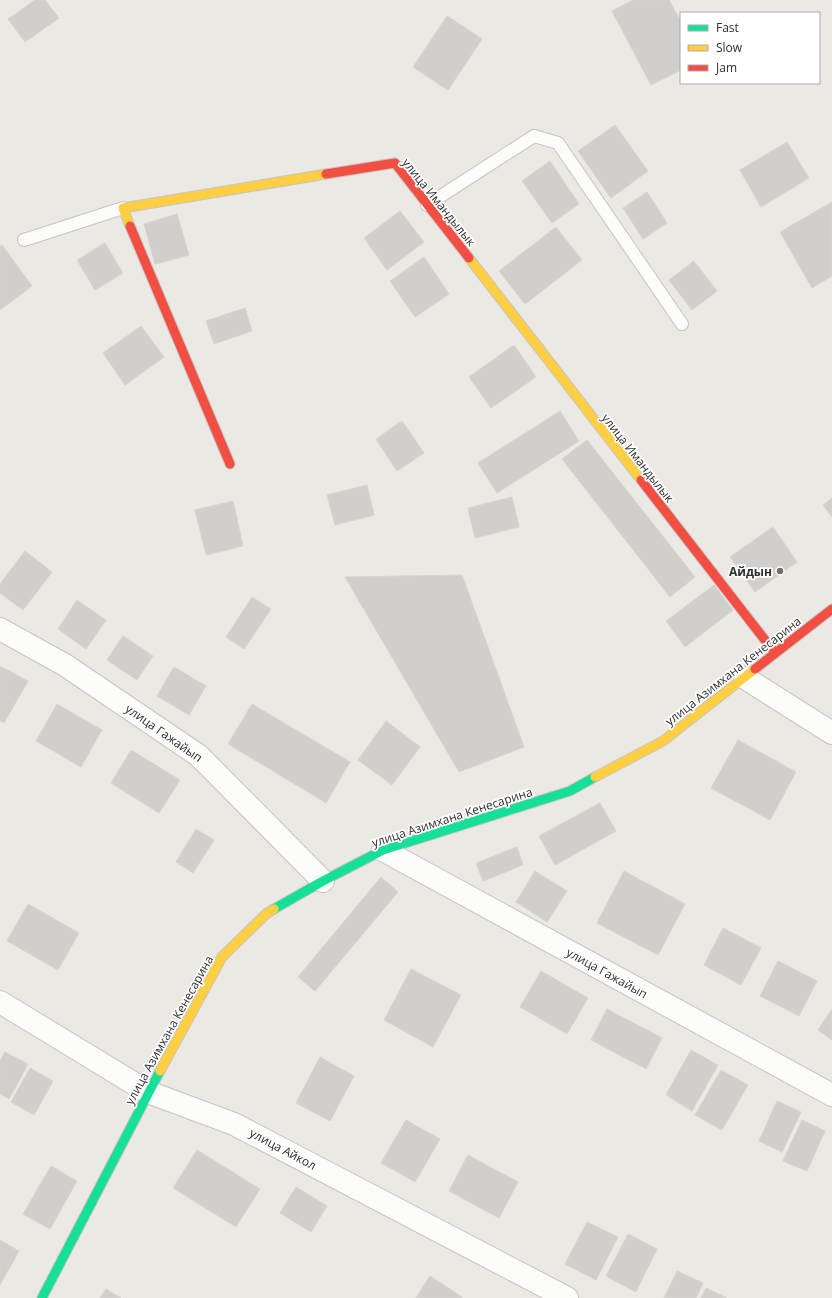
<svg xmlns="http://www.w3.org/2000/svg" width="832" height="1298" font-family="'Open Sans',sans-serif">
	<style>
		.building { fill: #d1cecb; stroke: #d7d4d0 }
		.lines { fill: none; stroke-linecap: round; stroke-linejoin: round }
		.lane-casing { stroke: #c5c4c5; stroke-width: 14 }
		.street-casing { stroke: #c5c4c5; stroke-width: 24 }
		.fast-casing { stroke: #c5c4c5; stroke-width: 11 }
		.slow-casing { stroke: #c5c4c5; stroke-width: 11 }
		.jam-casing { stroke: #c5c4c5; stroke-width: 11 }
		.lane { stroke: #fcfcfb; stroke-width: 12 }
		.street { stroke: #fcfcfb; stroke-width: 22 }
		.fast { stroke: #16e098; stroke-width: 9 }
		.slow { stroke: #ffcf43; stroke-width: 9 }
		.jam { stroke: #f24e42; stroke-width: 9 }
		.poi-dot { fill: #706f6e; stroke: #fff; stroke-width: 1.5 }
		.labels { text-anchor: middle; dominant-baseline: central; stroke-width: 3.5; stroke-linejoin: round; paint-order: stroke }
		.street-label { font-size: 12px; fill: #2e2e2e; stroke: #fff }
		.poi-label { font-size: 12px; font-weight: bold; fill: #2e2e2e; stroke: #fff; text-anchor: end }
	</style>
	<rect width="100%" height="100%" fill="#ece8e4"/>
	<path class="building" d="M 35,0 L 45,0 L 59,18 L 25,42 L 8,19 Z
		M 633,0 L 669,0 L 681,22 L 681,70 L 651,85 L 612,11 Z
		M 447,16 L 482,39 L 448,90 L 413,67 Z
		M 615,125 L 648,171 L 611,198 L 578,151 Z
		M 787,142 L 809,178 L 761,207 L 740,170 Z
		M 550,161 L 579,204 L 552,223 L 522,181 Z
		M 647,192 L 667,223 L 643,239 L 623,208 Z
		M 832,202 L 832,276 L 812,288 L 780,232 Z
		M 400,211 L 424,242 L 387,270 L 364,238 Z
		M 177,214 L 189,255 L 155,264 L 144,224 Z
		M 556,227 L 582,260 L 525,304 L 499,271 Z
		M 105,243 L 123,273 L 95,290 L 77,260 Z
		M 2,245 L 32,286 L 0,310 L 0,246 Z
		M 424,257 L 449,294 L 415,317 L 390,281 Z
		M 694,261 L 717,291 L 692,310 L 669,280 Z
		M 245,308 L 252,331 L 214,344 L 206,321 Z
		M 141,326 L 164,357 L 125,385 L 103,353 Z
		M 514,345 L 536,377 L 491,408 L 469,377 Z
		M 560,411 L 579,441 L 497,493 L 478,463 Z
		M 402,421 L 424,453 L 397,471 L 376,439 Z
		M 587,440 L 695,577 L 670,597 L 562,459 Z
		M 367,485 L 374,515 L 335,525 L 327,495 Z
		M 512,497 L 519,527 L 475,538 L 468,508 Z
		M 832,498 L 832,517 L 823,505 Z
		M 233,501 L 243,546 L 206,555 L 195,510 Z
		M 773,527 L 797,562 L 755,592 L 730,557 Z
		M 25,551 L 52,572 L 23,610 L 0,593 L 0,584 Z
		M 462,575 L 524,747 L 459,772 L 345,577 Z
		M 714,585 L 733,610 L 685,647 L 666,621 Z
		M 252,597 L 271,609 L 244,649 L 226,637 Z
		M 77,600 L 106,620 L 86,649 L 58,629 Z
		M 123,636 L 153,656 L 137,680 L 107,660 Z
		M 0,666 L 28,681 L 4,723 L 0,721 Z
		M 174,667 L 206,686 L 189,715 L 157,696 Z
		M 57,704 L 102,730 L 81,767 L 36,741 Z
		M 252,704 L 350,762 L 326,803 L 228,744 Z
		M 386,721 L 420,747 L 392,785 L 358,760 Z
		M 738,740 L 796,772 L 770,820 L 711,788 Z
		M 131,750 L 180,780 L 159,813 L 111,783 Z
		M 600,803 L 616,831 L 555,865 L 539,836 Z
		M 196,829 L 214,840 L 193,873 L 176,862 Z
		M 517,847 L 523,865 L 483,881 L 476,863 Z
		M 535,871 L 567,891 L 547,922 L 516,902 Z
		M 624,871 L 685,904 L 658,955 L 597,923 Z
		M 381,877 L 398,892 L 315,991 L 298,977 Z
		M 28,904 L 79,933 L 58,970 L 7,941 Z
		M 723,928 L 761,948 L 741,985 L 704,965 Z
		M 778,961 L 817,981 L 799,1016 L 760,996 Z
		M 411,969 L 461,995 L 433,1047 L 384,1020 Z
		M 541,971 L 588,998 L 567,1034 L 520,1007 Z
		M 607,1009 L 662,1038 L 646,1069 L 591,1040 Z
		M 832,1009 L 832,1040 L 818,1030 Z
		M 691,1050 L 718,1065 L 692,1111 L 666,1095 Z
		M 5,1052 L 28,1064 L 9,1099 L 0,1094 L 0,1061 Z
		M 320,1057 L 354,1076 L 330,1121 L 296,1103 Z
		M 30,1068 L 53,1081 L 34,1115 L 11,1102 Z
		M 721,1070 L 748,1085 L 722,1130 L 695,1115 Z
		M 777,1101 L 801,1112 L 782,1152 L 759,1141 Z
		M 406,1120 L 440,1139 L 415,1182 L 381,1163 Z
		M 802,1120 L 825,1131 L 807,1171 L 783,1161 Z
		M 197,1150 L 260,1189 L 236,1227 L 173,1188 Z
		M 468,1155 L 518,1182 L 499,1218 L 449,1191 Z
		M 51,1166 L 77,1181 L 50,1229 L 23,1214 Z
		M 296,1187 L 327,1206 L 311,1232 L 280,1213 Z
		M 587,1222 L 618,1237 L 596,1280 L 565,1264 Z
		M 628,1234 L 657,1249 L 636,1292 L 606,1276 Z
		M 0,1240 L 19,1251 L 0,1285 Z
		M 677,1271 L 703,1283 L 696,1298 L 664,1298 Z
		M 430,1276 L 462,1297 L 461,1298 L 416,1298 Z
		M 706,1288 L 727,1298 L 701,1298 Z
		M 106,1289 L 121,1298 L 100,1298 Z"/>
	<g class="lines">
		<defs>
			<path id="lane" d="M 427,205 L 534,136 L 558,143 L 682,324
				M 24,240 L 123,208"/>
			<path id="street" d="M 0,629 L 65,665 L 198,755 L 323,881
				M 745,678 L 832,733
				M 383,850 L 832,1095
				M 0,1002 L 148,1092 L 234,1124 L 567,1298"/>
			<path id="fast" d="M 274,909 L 323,881 L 383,850 L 570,791 L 595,777
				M 42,1298 L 160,1071"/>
			<path id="slow" d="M 130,226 L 123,208 L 326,174
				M 469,258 L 641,480
				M 595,777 L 663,741 L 755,669
				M 160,1071 L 222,957 L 266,914 L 274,909"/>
			<path id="jam" d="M 326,174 L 395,163 L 469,258
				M 130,226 L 230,464
				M 641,480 L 775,653
				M 755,669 L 832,609"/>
		</defs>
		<use href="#lane" class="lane-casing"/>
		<use href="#street" class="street-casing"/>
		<use href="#fast" class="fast-casing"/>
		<use href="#slow" class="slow-casing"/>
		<use href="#jam" class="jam-casing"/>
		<use href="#lane" class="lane"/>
		<use href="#street" class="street"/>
		<use href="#fast" class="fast"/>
		<use href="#slow" class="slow"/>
		<use href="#jam" class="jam"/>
	</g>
	<circle class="poi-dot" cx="780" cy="571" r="4"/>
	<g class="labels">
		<g class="street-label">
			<text transform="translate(439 202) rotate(51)">улица Имандылык</text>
			<text transform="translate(638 458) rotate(52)">улица Имандылык</text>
			<text transform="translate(733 671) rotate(-38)">улица Азимхана Кенесарина</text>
			<text transform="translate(164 733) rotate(35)">улица Гажайып</text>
			<text transform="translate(452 817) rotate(-18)">улица Азимхана Кенесарина</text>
			<text transform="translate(607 973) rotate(29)">улица Гажайып</text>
			<text transform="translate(169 1030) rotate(-61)">улица Азимхана Кенесарина</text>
			<text transform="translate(283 1149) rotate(28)">улица Айкол</text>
		</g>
		<g class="poi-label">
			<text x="772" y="571">Айдын</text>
		</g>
	</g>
	<rect x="680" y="12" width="140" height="72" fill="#ffffff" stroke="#ababab"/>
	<rect x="688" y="25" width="20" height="6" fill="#16e098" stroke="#ababab"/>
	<text x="716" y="32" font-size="12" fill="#2e2e2e">Fast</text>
	<rect x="688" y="45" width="20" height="6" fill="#ffcf43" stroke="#ababab"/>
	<text x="716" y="52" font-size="12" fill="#2e2e2e">Slow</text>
	<rect x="688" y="65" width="20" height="6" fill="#f24e42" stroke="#ababab"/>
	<text x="716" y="72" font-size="12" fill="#2e2e2e">Jam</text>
</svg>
